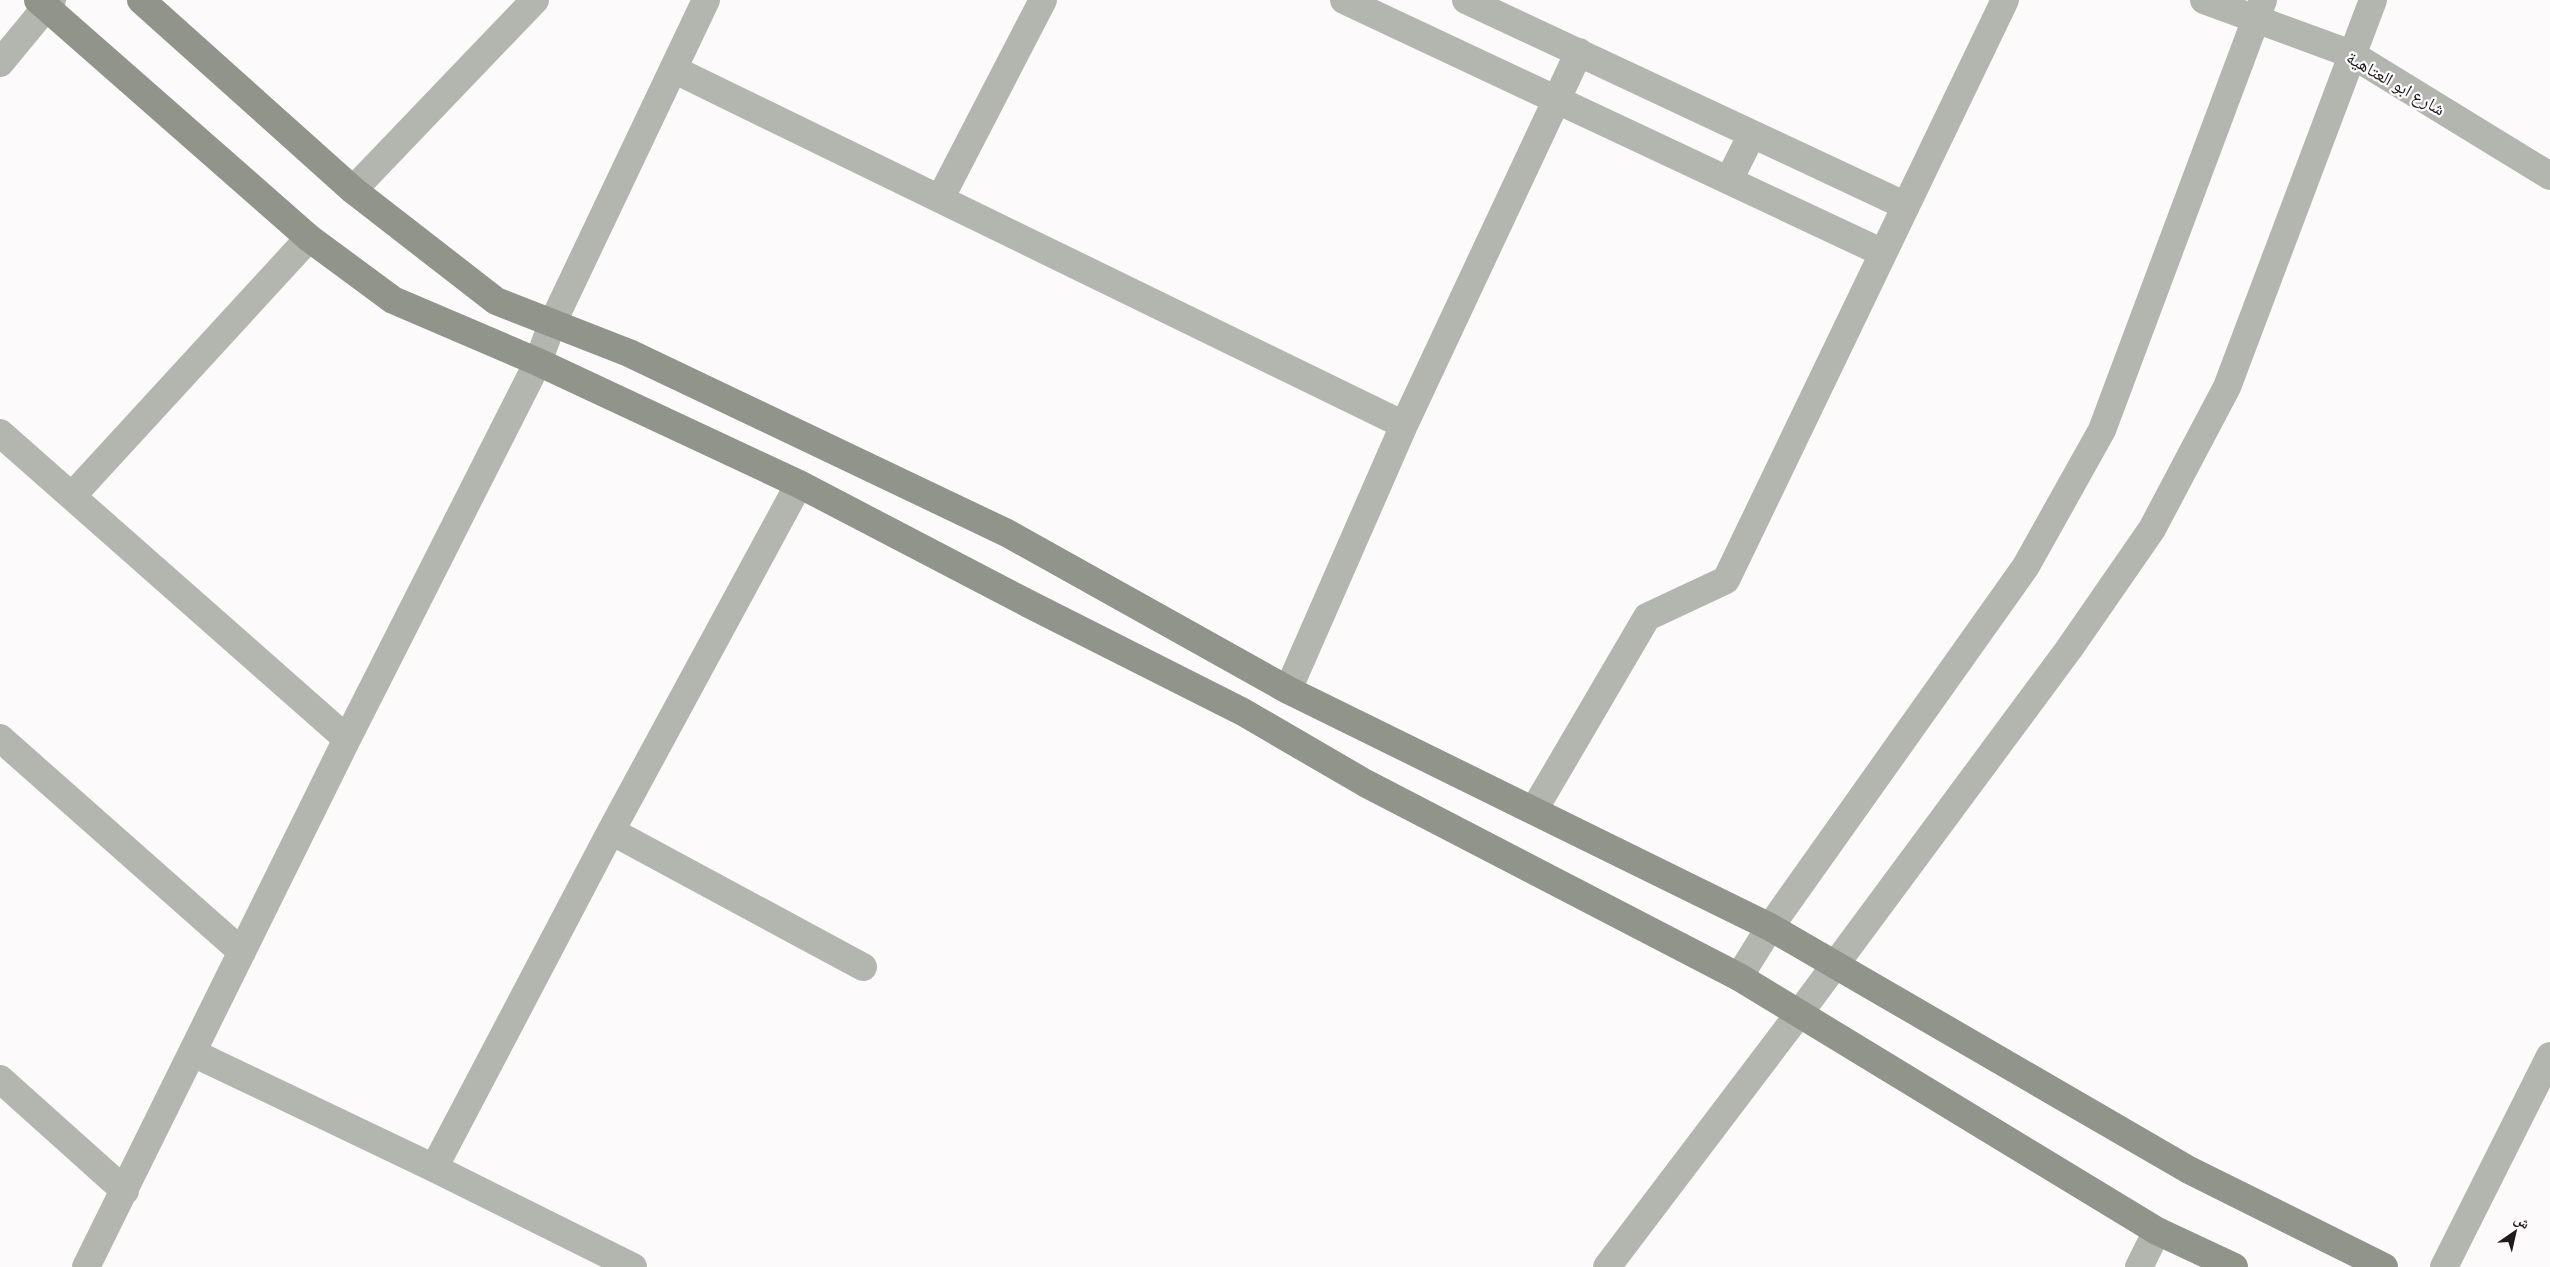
<svg xmlns="http://www.w3.org/2000/svg" width="2550" height="1267" font-family="'Roboto Condensed','Noto Naskh Arabic',sans-serif">
	<style>
		.lines { fill: none; stroke-linecap: round; stroke-linejoin: round }
		.minor { stroke: #b3b6af; stroke-width: 28 }
		.tertiary { stroke: #b3b6af; stroke-width: 28 }
		.secondary { stroke: #90948b; stroke-width: 28 }
		.labels { text-anchor: middle; dominant-baseline: central; stroke-width: 4.5; stroke-linejoin: round; paint-order: stroke }
		.street-label { font-size: 18px; fill: #1f1a1d; stroke: #fdfafc }
	</style>
	<rect width="100%" height="100%" fill="#fdfafc"/>
	<g class="lines">
		<path class="minor" d="M 1344,0 L 1883,253
			M 1466,0 L 1906,206
			M 2204,0 L 2351,54 L 2550,176
			M 0,63 L 52,0
			M 673,69 L 1404,425
			M 1729,180 L 1752,134
			M 353,190 L 535,0
			M 940,199 L 1043,0
			M 0,433 L 347,739
			M 72,496 L 309,238
			M 1288,690 L 1404,425 L 1579,52
			M 0,738 L 242,952
			M 1534,810 L 1647,617 L 1726,580 L 2005,0
			M 611,831 L 863,967
			M 193,1053 L 434,1168 L 633,1267
			M 0,1079 L 125,1191
			M 434,1168 L 611,831 L 799,484
			M 86,1267 L 347,739 L 538,362 L 552,324 L 706,0
			M 1607,1267 L 1798,1015
			M 2139,1267 L 2157,1231
			M 2444,1267 L 2550,1056"/>
		<path class="tertiary" d="M 1739,977 L 1770,927 L 2026,566 L 2102,430 L 2263,0
			M 1798,1015 L 2069,649 L 2152,529 L 2227,387 L 2373,0"/>
		<path class="secondary" d="M 38,0 L 309,238 L 393,300 L 538,362 L 799,484 L 1029,604 L 1243,712 L 1365,783 L 1739,977 L 2157,1231 L 2234,1267
			M 141,0 L 353,190 L 496,301 L 629,353 L 1007,533 L 1288,690 L 1770,927 L 2189,1170 L 2384,1267"/>
	</g>
	<g class="labels">
		<g class="street-label">
			<text transform="translate(2396 83) rotate(30)">شارع ابو العتاهية</text>
		</g>
	</g>
	<g transform="translate(2515 1232) rotate(34)" stroke="#fdfafc" stroke-width="4" paint-order="stroke">
	<path d="M0-4L9 19L0 12L-9 19Z" fill="#1f1a1d"/>
	<text y="-8" font-size="14" font-weight="bold" text-anchor="middle" fill="#1f1a1d">ش</text>
	</g>
</svg>
